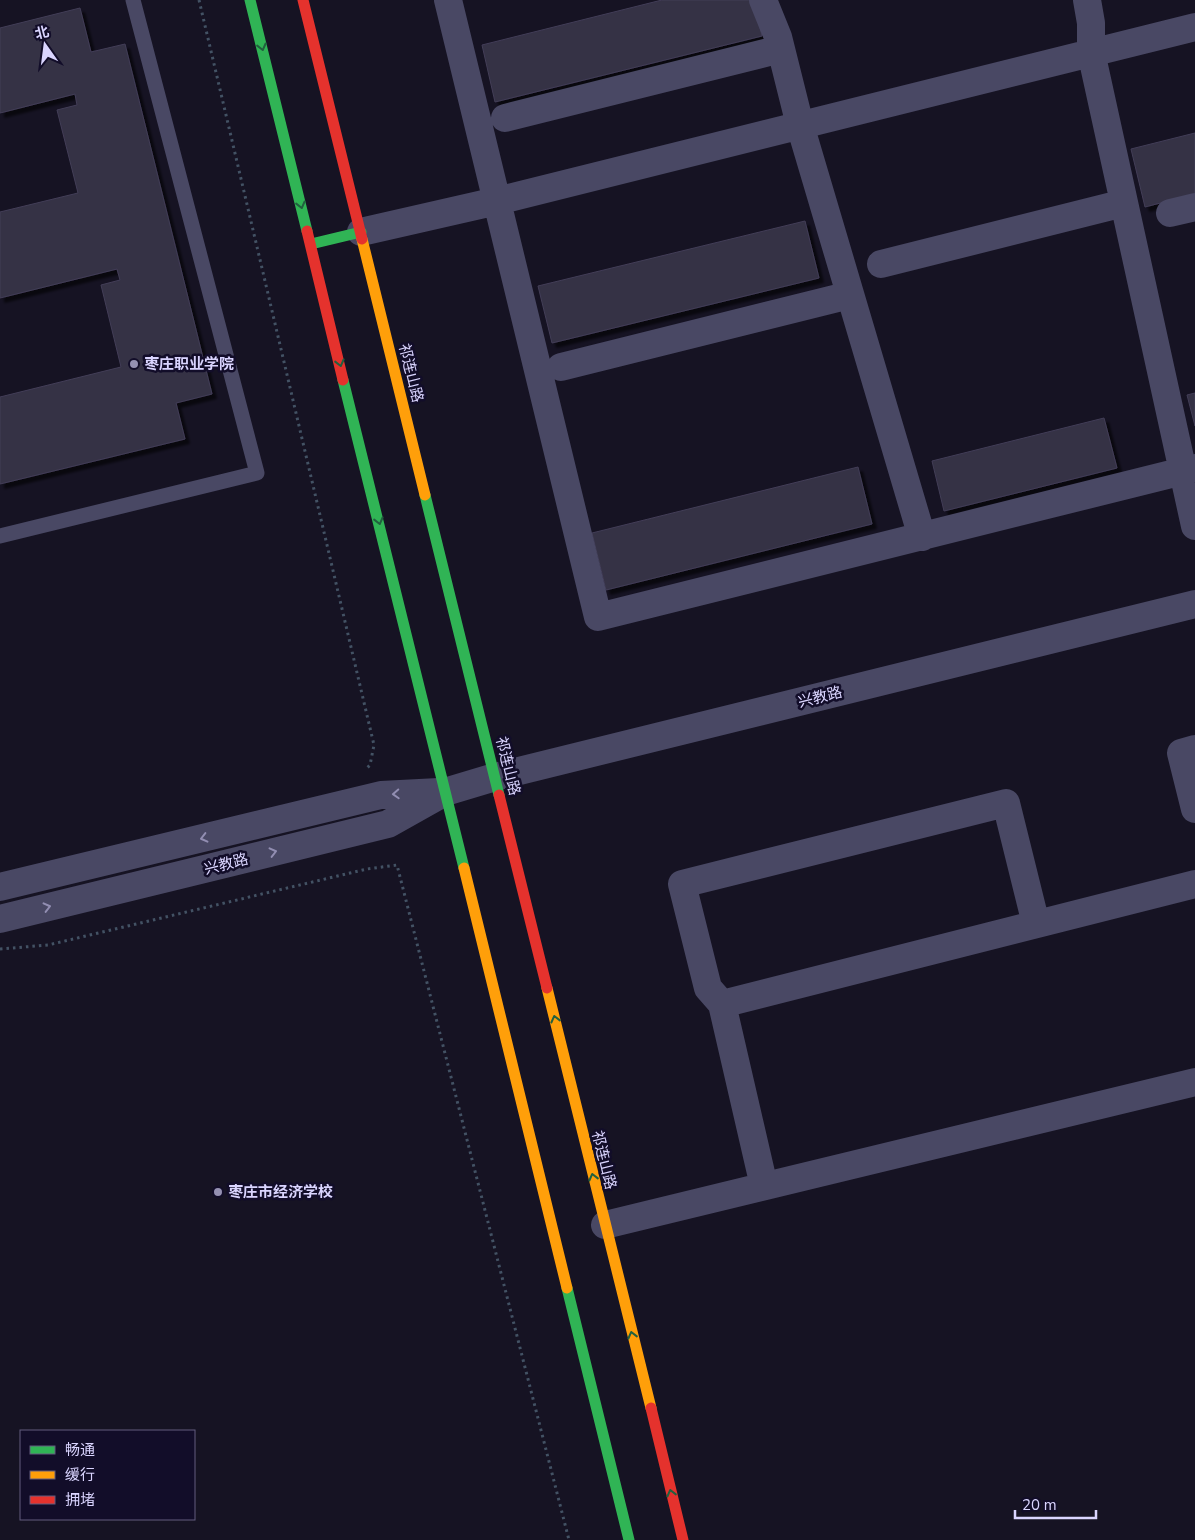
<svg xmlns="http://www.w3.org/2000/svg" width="1195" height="1540" font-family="'Nunito Sans','Noto Sans SC',sans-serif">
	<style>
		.building { fill: #343145; stroke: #433e57; filter: url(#shadow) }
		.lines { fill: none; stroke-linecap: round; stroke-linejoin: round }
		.path { stroke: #435264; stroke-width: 3; stroke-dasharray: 2.5 4; stroke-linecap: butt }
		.lane { stroke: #494864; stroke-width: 15 }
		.street { stroke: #494864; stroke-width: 28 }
		.fast { stroke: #30b455; stroke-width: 11 }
		.slow { stroke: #ff9f0a; stroke-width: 11 }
		.jam { stroke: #e5322d; stroke-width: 11 }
		.oneway { stroke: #21603f }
		.oneway2 { stroke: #928eb2 }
		.poi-dot { fill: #9591b2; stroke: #120d29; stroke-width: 2 }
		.labels { text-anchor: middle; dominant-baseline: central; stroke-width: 5; stroke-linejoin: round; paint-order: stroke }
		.poi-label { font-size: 15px; font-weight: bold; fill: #dad5ff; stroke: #120d29; text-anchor: start }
		.street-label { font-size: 15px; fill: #dad5ff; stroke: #120d29 }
	</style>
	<defs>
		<filter id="shadow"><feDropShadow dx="4.5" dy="4.5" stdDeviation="1" flood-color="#0009"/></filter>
	</defs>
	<rect width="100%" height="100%" fill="#161323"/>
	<path class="building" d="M 662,0 L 753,0 L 762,36 L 495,102 L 482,45 Z
		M 80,8 L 91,52 L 125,44 L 212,394 L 176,403 L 185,439 L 0,484 L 0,397 L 121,367 L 101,285 L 120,280 L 117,269 L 0,298 L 0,212 L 78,193 L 57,110 L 77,105 L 75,94 L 0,113 L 0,28 Z
		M 1195,133 L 1195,194 L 1145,207 L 1131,149 Z
		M 805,221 L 819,278 L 552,343 L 538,286 Z
		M 1195,393 L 1195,426 L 1187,395 Z
		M 1104,418 L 1117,468 L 944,511 L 932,461 Z
		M 858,467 L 872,524 L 606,590 L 592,533 Z"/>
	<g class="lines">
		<path class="path" d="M 199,0 L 374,745 L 370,765 L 366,769
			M 0,949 L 48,945 L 367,869 L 397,865 L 569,1540"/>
		<path class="lane" d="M 0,536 L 257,473 L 133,0"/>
		<path class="street" d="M 448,0 L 598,617 L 1195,468
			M 763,0 L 778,37 L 800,125 L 922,537
			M 1087,0 L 1091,23 L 1091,52 L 1195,526
			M 505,118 L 781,49
			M 1170,213 L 1195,207
			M 361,232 L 497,201 L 1195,27
			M 881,264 L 1124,203
			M 561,367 L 850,295
			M 1195,749 L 1181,753 L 1195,809
			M 0,887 L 381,795 L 439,792
			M 0,919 L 388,824 L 445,792 L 495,777 L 1195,604
			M 722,1004 L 708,988 L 682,884 L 1006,803 L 1036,924
			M 764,1186 L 722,1004 L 1195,884
			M 605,1225 L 1195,1082"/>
		<path class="fast" d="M 250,0 L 307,231
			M 311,244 L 361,232
			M 343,380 L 464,868
			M 425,495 L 499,795
			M 567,1288 L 629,1540"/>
		<path class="slow" d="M 362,239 L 425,495
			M 464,868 L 567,1288
			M 547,988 L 651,1408"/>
		<path class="jam" d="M 303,0 L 362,239
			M 307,231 L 343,380
			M 499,795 L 547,988
			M 651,1408 L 683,1540"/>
	</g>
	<defs><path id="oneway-chevron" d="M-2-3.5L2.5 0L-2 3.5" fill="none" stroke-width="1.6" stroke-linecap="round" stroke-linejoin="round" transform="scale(1.25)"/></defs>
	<g class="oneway">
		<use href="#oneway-chevron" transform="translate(262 47) rotate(76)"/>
		<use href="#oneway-chevron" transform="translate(301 205) rotate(76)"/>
		<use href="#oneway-chevron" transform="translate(340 363) rotate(76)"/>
		<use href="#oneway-chevron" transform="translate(379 521) rotate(76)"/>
		<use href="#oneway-chevron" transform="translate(555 1019) rotate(-104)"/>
		<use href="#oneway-chevron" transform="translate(593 1177) rotate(-104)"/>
		<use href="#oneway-chevron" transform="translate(632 1335) rotate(-104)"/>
		<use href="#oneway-chevron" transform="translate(671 1493) rotate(-104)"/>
	</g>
	<g class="oneway2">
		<use href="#oneway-chevron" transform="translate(396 794) rotate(177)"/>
		<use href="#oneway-chevron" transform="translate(204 838) rotate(166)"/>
		<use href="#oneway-chevron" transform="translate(273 852) rotate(-14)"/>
		<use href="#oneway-chevron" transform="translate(47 907) rotate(-14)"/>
	</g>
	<g class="poi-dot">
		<circle cx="134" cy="364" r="5"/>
		<circle cx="218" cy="1192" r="5"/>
	</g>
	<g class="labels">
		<g class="poi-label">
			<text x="144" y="364">枣庄职业学院</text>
			<text x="228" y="1192">枣庄市经济学校</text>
		</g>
		<g class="street-label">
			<text transform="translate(411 373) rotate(76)">祁连山路</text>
			<text transform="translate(820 697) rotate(-14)">兴教路</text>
			<text transform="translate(508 766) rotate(76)">祁连山路</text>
			<text transform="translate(226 864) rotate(-14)">兴教路</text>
			<text transform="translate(604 1160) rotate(76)">祁连山路</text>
		</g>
	</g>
	<rect x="20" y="1430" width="175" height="90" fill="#120d29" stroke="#625d7f"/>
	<rect x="30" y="1446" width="25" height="8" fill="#30b455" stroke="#625d7f"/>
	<text x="65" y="1455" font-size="15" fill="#dad5ff">畅通</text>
	<rect x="30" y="1471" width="25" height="8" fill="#ff9f0a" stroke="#625d7f"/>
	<text x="65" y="1480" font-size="15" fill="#dad5ff">缓行</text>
	<rect x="30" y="1496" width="25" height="8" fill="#e5322d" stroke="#625d7f"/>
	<text x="65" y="1505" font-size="15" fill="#dad5ff">拥堵</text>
	<g transform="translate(45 45) rotate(346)" stroke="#120d29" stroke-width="4" paint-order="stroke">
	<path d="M0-4L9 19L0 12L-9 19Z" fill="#dad5ff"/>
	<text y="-8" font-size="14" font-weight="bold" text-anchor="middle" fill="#dad5ff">北</text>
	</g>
	<path d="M1015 1510v8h81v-8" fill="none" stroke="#dad5ff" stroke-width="2.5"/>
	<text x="1022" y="1510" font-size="15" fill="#dad5ff" stroke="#120d29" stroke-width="4" paint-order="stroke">20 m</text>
</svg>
